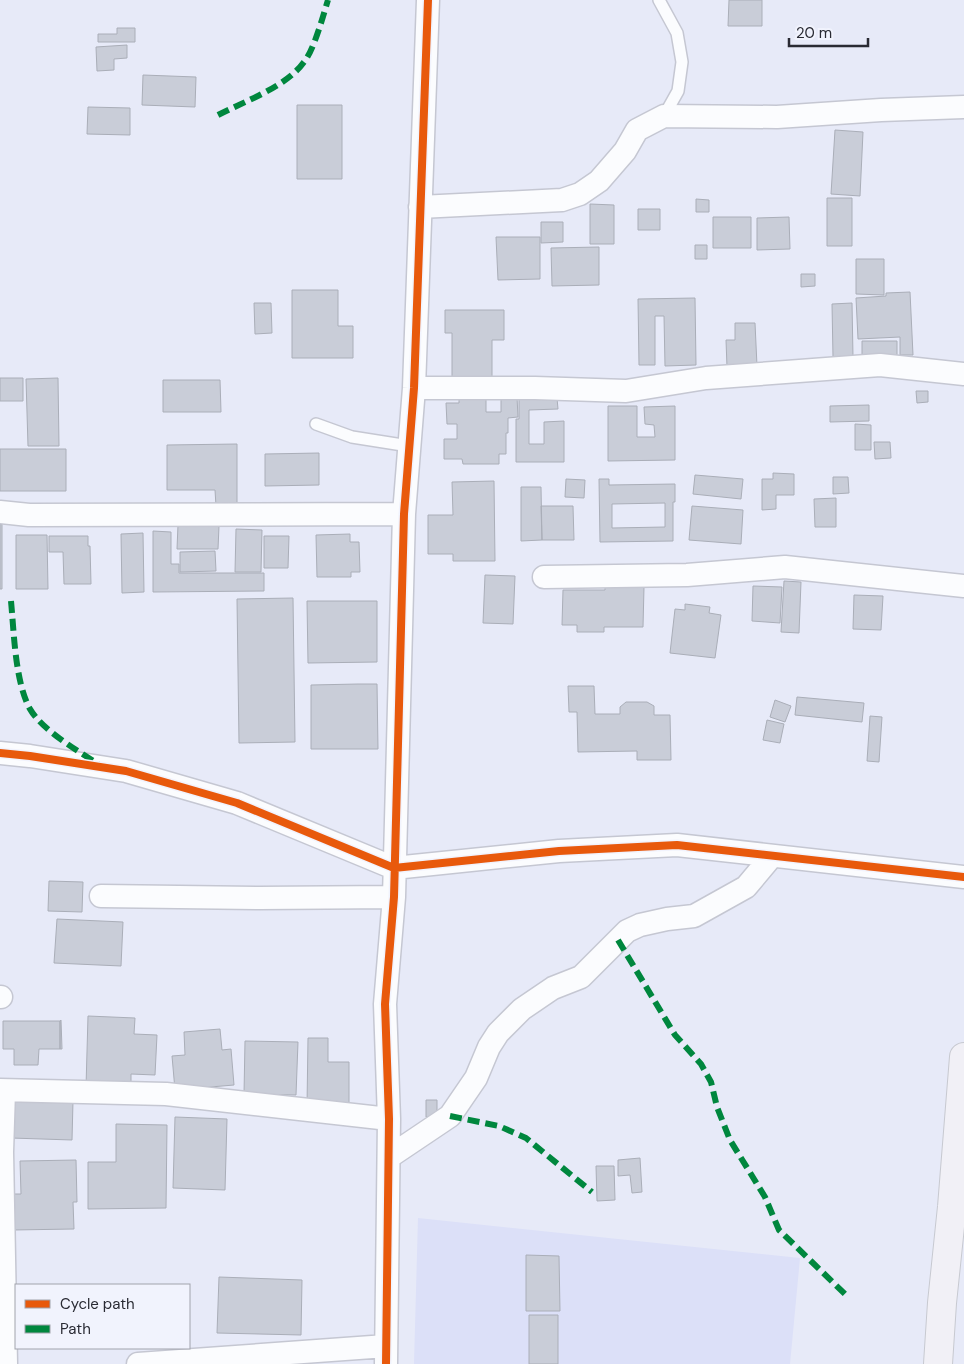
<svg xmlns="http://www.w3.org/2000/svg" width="964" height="1364" font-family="'DM Sans',sans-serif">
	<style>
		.built { fill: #dce0f8 }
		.building { fill: #c9cdd8; stroke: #aaaeb8; fill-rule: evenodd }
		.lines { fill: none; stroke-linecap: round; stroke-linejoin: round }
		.service-casing { stroke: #c5c7d2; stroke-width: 14 }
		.minor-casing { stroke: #c5c7d2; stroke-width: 25 }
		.trunk-casing { stroke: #c7c9d0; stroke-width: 30 }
		.service { stroke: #fbfcfe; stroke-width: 11 }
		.minor { stroke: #fbfcfe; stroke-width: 22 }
		.trunk { stroke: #f1f0f6; stroke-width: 28 }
		.quiet { stroke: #00873e; stroke-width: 6; stroke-dasharray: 12 6; stroke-linecap: butt }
		.cycleway-casing { stroke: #f1f3fd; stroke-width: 11 }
		.cycleway { stroke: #e8590c; stroke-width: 8 }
	</style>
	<rect width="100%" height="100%" fill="#e7eaf8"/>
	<path class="built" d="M 418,1218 L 800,1258 L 790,1364 L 414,1364 Z"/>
	<path class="building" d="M 729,0 L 762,0 L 762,26 L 728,26 Z
		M 117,28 L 135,28 L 135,42 L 98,42 L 98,34 L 117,34 Z
		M 127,45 L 127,58 L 114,59 L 114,70 L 97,71 L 96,47 Z
		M 143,75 L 196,77 L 195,107 L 142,105 Z
		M 297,105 L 342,105 L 342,179 L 297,179 Z
		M 88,107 L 130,108 L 130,135 L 87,134 Z
		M 835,130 L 863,132 L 860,196 L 831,194 Z
		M 827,198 L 852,198 L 852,246 L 827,246 Z
		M 696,199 L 709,200 L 709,212 L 696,212 Z
		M 590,204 L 614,205 L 614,244 L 590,244 Z
		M 638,209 L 660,209 L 660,230 L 638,230 Z
		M 713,217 L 751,217 L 751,248 L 713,248 Z
		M 789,217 L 790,249 L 757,250 L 757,218 Z
		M 541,222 L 563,222 L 563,242 L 541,243 Z
		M 496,237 L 540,237 L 540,279 L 498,280 Z
		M 695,245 L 707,245 L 707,259 L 695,259 Z
		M 599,247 L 599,285 L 552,286 L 551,248 Z
		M 856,259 L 884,259 L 884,295 L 856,294 Z
		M 801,274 L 815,274 L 815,286 L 801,287 Z
		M 292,290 L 338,290 L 338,326 L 353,326 L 353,358 L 292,358 Z
		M 910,292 L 913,355 L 900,355 L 900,337 L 858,339 L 856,298 L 886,296 L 886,293 Z
		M 695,298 L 696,365 L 665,366 L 664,316 L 655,316 L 655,365 L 639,365 L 638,299 Z
		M 254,303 L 271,303 L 272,333 L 255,334 Z
		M 852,303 L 853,357 L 833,357 L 832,304 Z
		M 445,310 L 504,310 L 504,340 L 492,340 L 492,378 L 452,378 L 452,333 L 445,333 Z
		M 735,323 L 755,323 L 757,366 L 727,367 L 726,340 L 735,340 Z
		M 862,341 L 897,341 L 897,357 L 862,358 Z
		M 0,378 L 23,378 L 23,401 L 0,401 Z
		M 58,378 L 59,446 L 28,446 L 26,379 Z
		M 163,380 L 220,380 L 221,412 L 163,412 Z
		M 916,391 L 928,391 L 928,402 L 917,403 Z
		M 486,395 L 486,412 L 501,412 L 501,397 L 517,397 L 518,417 L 508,418 L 508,433 L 506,433 L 506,454 L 499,454 L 499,464 L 463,464 L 462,459 L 444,459 L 444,439 L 457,439 L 457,424 L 447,424 L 446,403 L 459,403 L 459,396 Z
		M 519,398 L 557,398 L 558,409 L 529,410 L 529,444 L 544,444 L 544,422 L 564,421 L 564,462 L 516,462 L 516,419 L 519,419 Z
		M 869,405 L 869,421 L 830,422 L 830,406 Z
		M 608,406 L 637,406 L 637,437 L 655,437 L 654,425 L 645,424 L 644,407 L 675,406 L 675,460 L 608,461 Z
		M 855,424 L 871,425 L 871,450 L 855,450 Z
		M 874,442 L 890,442 L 891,458 L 875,459 Z
		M 237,444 L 237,505 L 216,506 L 215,490 L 167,490 L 167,445 Z
		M 0,449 L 66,449 L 66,491 L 0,491 Z
		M 319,453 L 319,485 L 265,486 L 265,454 Z
		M 773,473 L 794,474 L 794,495 L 776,495 L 776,509 L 762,510 L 762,479 L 773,479 Z
		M 695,475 L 743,479 L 741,499 L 693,494 Z
		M 833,477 L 848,477 L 849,493 L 833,494 Z
		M 566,479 L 585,480 L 584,498 L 565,497 Z
		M 599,479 L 609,479 L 609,485 L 675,484 L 675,502 L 673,502 L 673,541 L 600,542 ZM 665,503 L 665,527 L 612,528 L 612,504 Z
		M 494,481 L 495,561 L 453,561 L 453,554 L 428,554 L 428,515 L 453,515 L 452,482 Z
		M 521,487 L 541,487 L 542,540 L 521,541 Z
		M 836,498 L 836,527 L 815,527 L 814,499 Z
		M 541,506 L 573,506 L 574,540 L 542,540 Z
		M 692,506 L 743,510 L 741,544 L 689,540 Z
		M 0,524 L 2,524 L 2,589 L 0,589 Z
		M 178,525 L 219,526 L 218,549 L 177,549 Z
		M 236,529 L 262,530 L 261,572 L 235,572 Z
		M 153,531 L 171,532 L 171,564 L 179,564 L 179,573 L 264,573 L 264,591 L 153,592 Z
		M 143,533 L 144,592 L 122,593 L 121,534 Z
		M 350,534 L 350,542 L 359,542 L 360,572 L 351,572 L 351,577 L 317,577 L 316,535 Z
		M 16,535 L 47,535 L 48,589 L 16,589 Z
		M 49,536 L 88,536 L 88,546 L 90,546 L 91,584 L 64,584 L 63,552 L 49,552 Z
		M 264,536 L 289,536 L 288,568 L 264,568 Z
		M 215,551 L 216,571 L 180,572 L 180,552 Z
		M 485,575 L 515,576 L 513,624 L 483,623 Z
		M 784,581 L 801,582 L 799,633 L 781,632 Z
		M 753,586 L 782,587 L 780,623 L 752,621 Z
		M 605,587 L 644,587 L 643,627 L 604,627 L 604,632 L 577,632 L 577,625 L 562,625 L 563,590 L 605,590 Z
		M 854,595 L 883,596 L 881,630 L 853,629 Z
		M 293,598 L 295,742 L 239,743 L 237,599 Z
		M 307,601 L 377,601 L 377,662 L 308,663 Z
		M 685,604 L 710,607 L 709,613 L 721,615 L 715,658 L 670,653 L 675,609 L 685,610 Z
		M 358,684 L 377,684 L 378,749 L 311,749 L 311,685 Z
		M 568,686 L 594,686 L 595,714 L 620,714 L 620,707 L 626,702 L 647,702 L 654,706 L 654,715 L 670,715 L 671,760 L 637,760 L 637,751 L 578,752 L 577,712 L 569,712 Z
		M 797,697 L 864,703 L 862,722 L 795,715 Z
		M 775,700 L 791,706 L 785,722 L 770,717 Z
		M 870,716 L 882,717 L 879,762 L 867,761 Z
		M 767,720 L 784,724 L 780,743 L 763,740 Z
		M 49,881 L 83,882 L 82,912 L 48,911 Z
		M 57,919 L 123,922 L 121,966 L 54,963 Z
		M 88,1016 L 135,1018 L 134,1034 L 157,1035 L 155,1075 L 131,1074 L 131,1088 L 86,1087 Z
		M 61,1020 L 62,1049 L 60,1049 L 60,1021 Z
		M 3,1021 L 60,1021 L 60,1049 L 39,1049 L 38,1065 L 14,1065 L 14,1049 L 3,1049 Z
		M 220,1029 L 222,1050 L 231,1049 L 234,1085 L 175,1090 L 172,1056 L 185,1055 L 184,1032 Z
		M 308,1038 L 328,1038 L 328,1062 L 349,1062 L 349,1106 L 307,1106 Z
		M 245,1041 L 298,1042 L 296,1095 L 244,1094 Z
		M 12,1099 L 73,1101 L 72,1140 L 11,1138 Z
		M 426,1100 L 437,1100 L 437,1118 L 426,1117 Z
		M 175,1117 L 227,1119 L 225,1190 L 173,1188 Z
		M 116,1124 L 167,1125 L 166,1208 L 88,1209 L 88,1162 L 116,1162 Z
		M 640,1158 L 642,1192 L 632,1193 L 630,1175 L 618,1176 L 618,1160 Z
		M 76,1160 L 77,1202 L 73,1202 L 74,1229 L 13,1230 L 12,1194 L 21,1194 L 20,1161 Z
		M 596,1166 L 614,1166 L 615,1200 L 597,1201 Z
		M 526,1255 L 559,1256 L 560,1311 L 526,1311 Z
		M 219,1277 L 302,1280 L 301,1335 L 217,1333 Z
		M 529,1315 L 558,1315 L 558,1364 L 529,1364 Z"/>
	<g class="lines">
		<defs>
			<path id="service" d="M 659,0 L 677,33 L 682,62 L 678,91 L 664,116
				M 316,424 L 352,437 L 409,446"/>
			<path id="minor" d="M 420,207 L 562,200 L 580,194 L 599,181 L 625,151 L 637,130 L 664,116 L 777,117 L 881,110 L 964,107
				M 414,388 L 535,388 L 626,391 L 706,378 L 880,365 L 964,374
				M 0,512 L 29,515 L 404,514
				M 544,577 L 687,575 L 785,567 L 964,586
				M 0,753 L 30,756 L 126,771 L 237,803 L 394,868 L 559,851 L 677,845 L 964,877
				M 101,896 L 259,898 L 394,897
				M 0,997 L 1,997
				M 0,1090 L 166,1094 L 389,1119
				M 4,1091 L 2,1152 L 6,1364
				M 389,1157 L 450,1116 L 476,1078 L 489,1047 L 498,1033 L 522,1009 L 553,988 L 581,977 L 627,931 L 640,925 L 667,919 L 694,916 L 746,887 L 772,856
				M 138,1364 L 386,1346
				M 386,1364 L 389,1119 L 385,1004 L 394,897 L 404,514 L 414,388 L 428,0"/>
			<path id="trunk" d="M 938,1364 L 942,1303 L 952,1207 L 964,1057"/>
		</defs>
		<use href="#service" class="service-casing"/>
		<use href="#minor" class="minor-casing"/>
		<use href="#trunk" class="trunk-casing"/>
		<use href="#service" class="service"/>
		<use href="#minor" class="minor"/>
		<use href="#trunk" class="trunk"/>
		<path class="quiet" d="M 218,115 C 245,101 286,87 304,62 C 314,50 323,16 328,0
			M 11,601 C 14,632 15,682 30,709 C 42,730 78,751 98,764
			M 618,940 L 675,1035 L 701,1064 L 711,1082 L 717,1107 L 730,1140 L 765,1197 L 779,1230 L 847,1296
			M 450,1116 L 499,1126 L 526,1138 L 592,1192"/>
		<defs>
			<path id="cycleway" d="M 0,753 L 30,756 L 126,771 L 237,803 L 394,868 L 559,851 L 677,845 L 964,877
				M 386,1364 L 389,1119 L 385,1004 L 394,897 L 404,514 L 414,388 L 428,0"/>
		</defs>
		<use href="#cycleway" class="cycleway-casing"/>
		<use href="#cycleway" class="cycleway"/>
	</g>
	<rect x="15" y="1284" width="175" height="65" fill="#f1f3fd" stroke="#a1a3ac"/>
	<rect x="25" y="1300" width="25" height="8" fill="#e8590c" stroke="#a1a3ac"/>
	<text x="60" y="1309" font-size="15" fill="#292a33">Cycle path</text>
	<rect x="25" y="1325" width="25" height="8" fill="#00873e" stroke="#a1a3ac"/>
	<text x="60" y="1334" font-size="15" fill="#292a33">Path</text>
	<path d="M789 38v8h79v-8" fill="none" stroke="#292a33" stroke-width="2.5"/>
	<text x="796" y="38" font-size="15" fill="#292a33" stroke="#f1f3fd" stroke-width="4" paint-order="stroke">20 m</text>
</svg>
